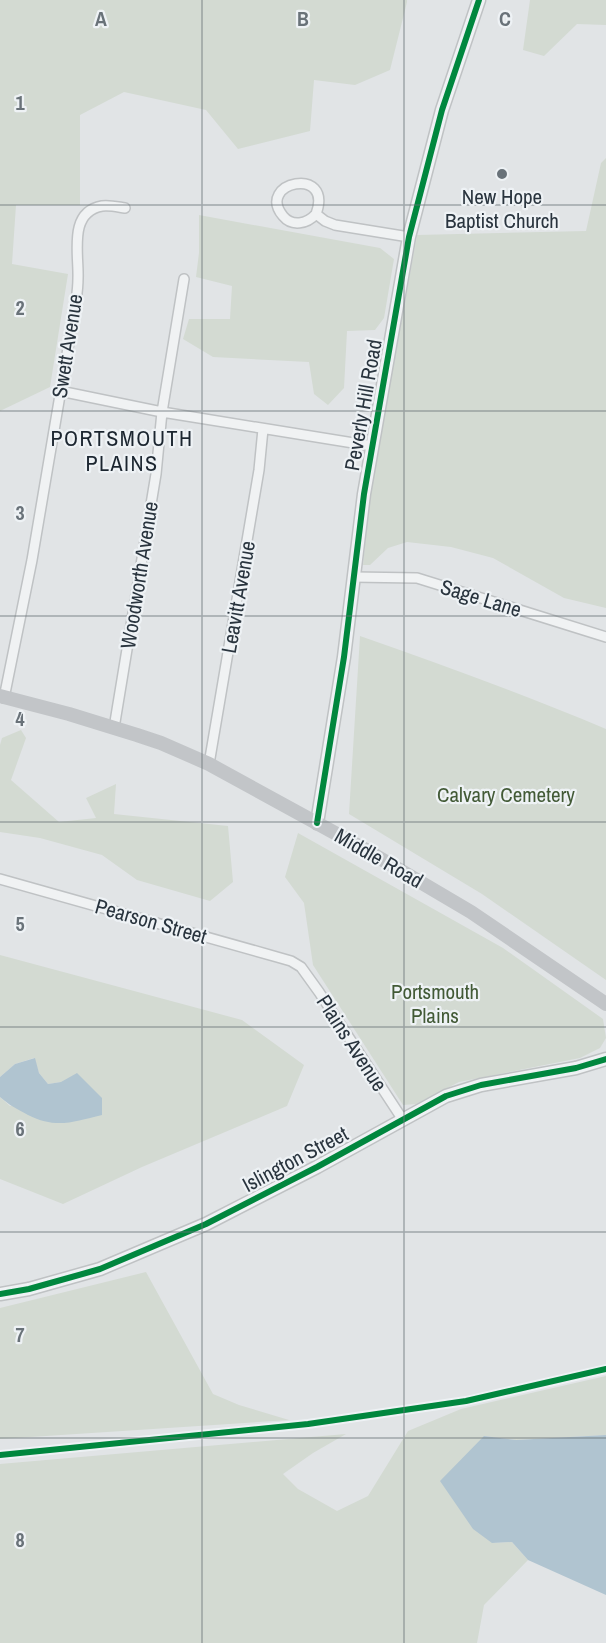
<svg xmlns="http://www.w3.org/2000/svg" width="606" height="1643" font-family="'Archivo Narrow',sans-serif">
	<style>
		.green { fill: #d3dad2 }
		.water { fill: #b0c4d0 }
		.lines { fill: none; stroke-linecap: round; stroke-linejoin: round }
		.minor-casing { stroke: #bfc2c4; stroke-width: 12 }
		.tertiary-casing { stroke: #bfc2c4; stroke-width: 15 }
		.minor { stroke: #f0f2f3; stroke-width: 9 }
		.tertiary { stroke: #f0f2f3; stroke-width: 12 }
		.secondary { stroke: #c2c5c8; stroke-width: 14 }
		.cycleway-casing { stroke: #eef2f5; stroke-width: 10 }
		.cycleway { stroke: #00873e; stroke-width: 6 }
		.grid { fill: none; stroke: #697279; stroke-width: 1.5; stroke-opacity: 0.55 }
		.poi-dot { fill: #697279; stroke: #eef2f5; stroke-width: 2 }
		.labels { text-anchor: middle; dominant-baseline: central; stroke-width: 4.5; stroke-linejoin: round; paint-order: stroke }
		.poi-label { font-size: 21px; fill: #29343e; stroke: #eef2f5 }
		.street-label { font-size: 21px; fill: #29343e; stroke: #eef2f5 }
		.park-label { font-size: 21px; fill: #425a36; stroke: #eef2f5 }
		.neighbourhood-label { font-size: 22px; letter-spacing: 1.5px; fill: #1b252f; stroke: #eef2f5 }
		.grid-label { font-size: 20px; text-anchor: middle; font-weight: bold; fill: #697279; stroke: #eef2f5; stroke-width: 4.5; stroke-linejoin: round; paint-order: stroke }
	</style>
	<rect width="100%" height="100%" fill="#e1e4e6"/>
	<path class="green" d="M 0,0 L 407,0 L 407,2 L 390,70 L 355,85 L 314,80 L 310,131 L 238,149 L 206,110 L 124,92 L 80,115 L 80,205 L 16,205 L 12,264 L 68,274 L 50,387 L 0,411 Z
		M 530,0 L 606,0 L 606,25 L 577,24 L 544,56 L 523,50 Z
		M 606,158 L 606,608 L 564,598 L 493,558 L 451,547 L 407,542 L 388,548 L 370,565 L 363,565 L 370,496 L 417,235 L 586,231 L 601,163 Z
		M 199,215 L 380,248 L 394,259 L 384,318 L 375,330 L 347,331 L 344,388 L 328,405 L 314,394 L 309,362 L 213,357 L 183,339 L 189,319 L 230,319 L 232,286 L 196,277 L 199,253 Z
		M 360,636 C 443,665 525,695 606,729 L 606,980 L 482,894 L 349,814 Z
		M 21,730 L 26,738 L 11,780 L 59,822 L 96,818 L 86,798 L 116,784 L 114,814 L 228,826 L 233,882 L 210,901 L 137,880 L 102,855 L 40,838 L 0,832 L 0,745 L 2,738 Z
		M 298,833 L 503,948 L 603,1019 L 606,1038 L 600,1048 L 580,1058 L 459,1082 L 416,1104 L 403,1105 L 313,965 L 304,903 L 285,877 Z
		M 0,955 L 242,1020 L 304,1065 L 287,1106 L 142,1167 L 63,1204 L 0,1179 L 0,1097 L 10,1106 L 61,1082 L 48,1084 L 39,1073 L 34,1058 L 15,1064 L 0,1077 Z
		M 146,1272 L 213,1394 L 239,1405 L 289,1420 L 0,1439 L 0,1308 Z
		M 606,1376 L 606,1435 L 516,1440 L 484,1436 L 492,1543 L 512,1542 L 528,1560 L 484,1605 L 477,1643 L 0,1643 L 0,1464 L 346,1434 L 313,1453 L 283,1474 L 298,1489 L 337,1511 L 368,1496 L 408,1431 L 461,1409 Z"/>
	<path class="water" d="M 35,1058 L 39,1073 L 48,1084 L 61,1082 L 77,1073 L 102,1098 L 102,1115 C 73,1122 56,1129 28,1115 C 17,1109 9,1105 0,1097 L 0,1077 L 15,1064 Z
		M 606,1435 L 606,1595 L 528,1560 L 512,1542 L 492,1543 L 473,1529 L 440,1481 L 484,1436 L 516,1440 Z"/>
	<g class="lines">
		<defs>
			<path id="minor" d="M 316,214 C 334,165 255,182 283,216 C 292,227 307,224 316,214 L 325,221 L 335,225 L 409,237
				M 60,391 L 162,412 L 372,446
				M 353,577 L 417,578 L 606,637
				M 4,698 L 32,560 L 76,301 C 77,294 78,286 78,278 C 79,254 68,212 102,206 C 110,205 118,207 125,208
				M 114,728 L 156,474 L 162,412 L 184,279
				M 209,764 L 259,470 L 263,429
				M 0,879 L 277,957 L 291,961 L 301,967 L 319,992 L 403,1120"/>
			<path id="tertiary" d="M 317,823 L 344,657 L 364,494 L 409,237 L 442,110 L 479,0
				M 0,1294 L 29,1289 L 100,1269 L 206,1224 L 317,1167 L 446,1096 L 481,1085 L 576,1068 L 606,1059"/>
		</defs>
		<use href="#minor" class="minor-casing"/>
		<use href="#tertiary" class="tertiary-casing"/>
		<use href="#minor" class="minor"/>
		<use href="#tertiary" class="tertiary"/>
		<path class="secondary" d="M 0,696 L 69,714 L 137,735 L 161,743 L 209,764 L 366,850 L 471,912 L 606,1004"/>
		<defs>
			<path id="cycleway" d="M 317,823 L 344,657 L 364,494 L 409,237 L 442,110 L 479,0
				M 0,1294 L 29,1289 L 100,1269 L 206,1224 L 317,1167 L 446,1096 L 481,1085 L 576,1068 L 606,1059
				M 0,1455 L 308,1424 L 466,1401 L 606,1369"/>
		</defs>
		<use href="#cycleway" class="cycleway-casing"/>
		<use href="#cycleway" class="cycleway"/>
	</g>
	<path class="grid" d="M 202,0 L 202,1643M 404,0 L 404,1643M 0,205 L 606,205M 0,411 L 606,411M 0,616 L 606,616M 0,822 L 606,822M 0,1027 L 606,1027M 0,1232 L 606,1232M 0,1438 L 606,1438"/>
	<circle class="poi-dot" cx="502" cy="174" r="6"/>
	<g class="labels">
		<g class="poi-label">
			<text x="502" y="196">New Hope<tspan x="502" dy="24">Baptist Church</tspan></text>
		</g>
		<g class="street-label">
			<text transform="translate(67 346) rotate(-81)">Swett Avenue</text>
			<text transform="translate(363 405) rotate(-80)">Peverly Hill Road</text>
			<text transform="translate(139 575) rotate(-81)">Woodworth Avenue</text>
			<text transform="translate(238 597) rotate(-80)">Leavitt Avenue</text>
			<text transform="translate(481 598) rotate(17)">Sage Lane</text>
			<text transform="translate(379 858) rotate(30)">Middle Road</text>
			<text transform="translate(151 921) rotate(16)">Pearson Street</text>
			<text transform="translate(352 1043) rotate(57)">Plains Avenue</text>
			<text transform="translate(295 1159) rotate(-28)">Islington Street</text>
		</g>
		<g class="park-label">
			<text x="506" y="794">Calvary Cemetery</text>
			<text x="435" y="991">Portsmouth<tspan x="435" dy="24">Plains</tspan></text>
		</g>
		<g class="neighbourhood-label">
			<text x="122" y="438">PORTSMOUTH<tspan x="122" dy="25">PLAINS</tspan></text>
		</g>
	</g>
	<g class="grid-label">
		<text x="101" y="26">A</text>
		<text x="303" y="26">B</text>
		<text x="505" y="26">C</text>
		<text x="20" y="110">1</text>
		<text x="20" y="315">2</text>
		<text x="20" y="520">3</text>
		<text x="20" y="726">4</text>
		<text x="20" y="931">5</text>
		<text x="20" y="1136">6</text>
		<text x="20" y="1342">7</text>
		<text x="20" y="1547">8</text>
	</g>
</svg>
